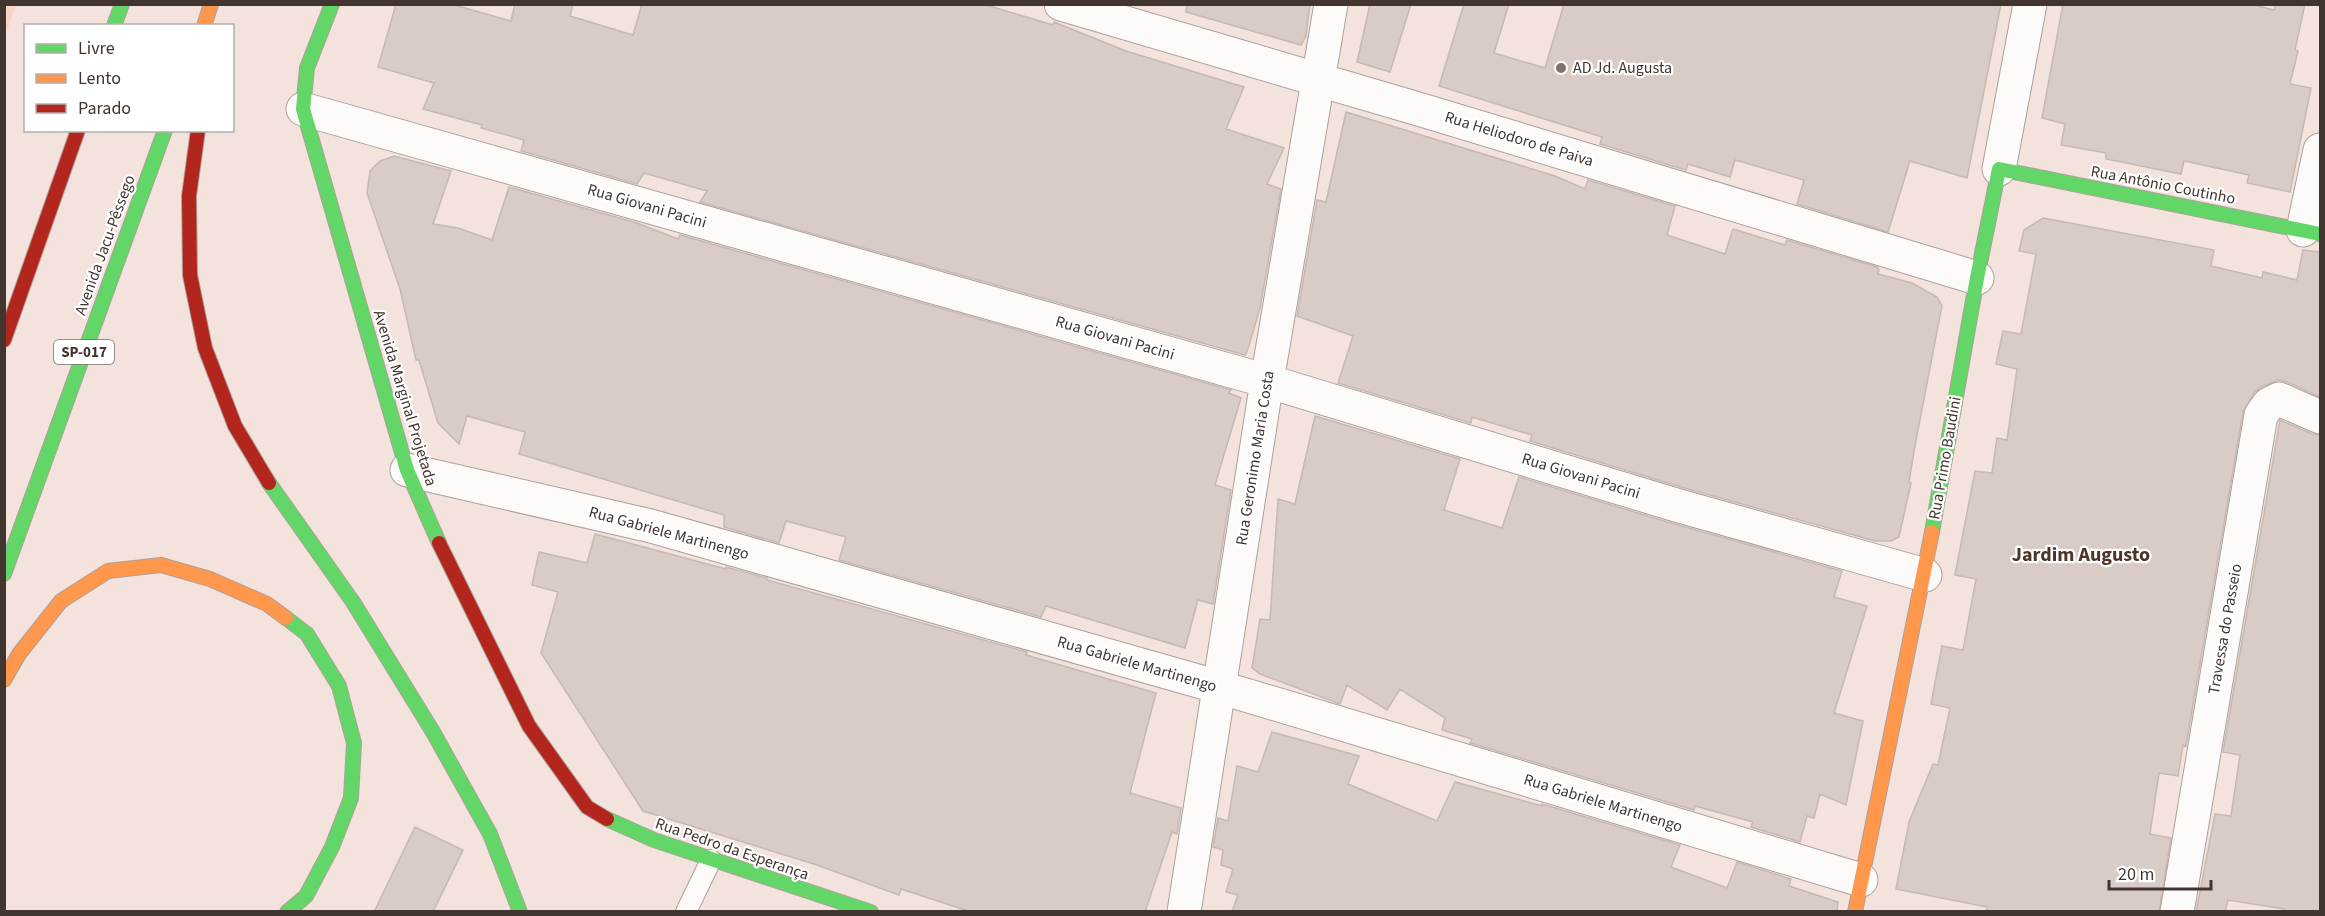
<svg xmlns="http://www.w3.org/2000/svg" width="2325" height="916" font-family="'Source Sans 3',sans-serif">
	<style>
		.green { fill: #f7d6c8 }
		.building { fill: #d9cbc5; stroke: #c6b9b3; stroke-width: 1.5 }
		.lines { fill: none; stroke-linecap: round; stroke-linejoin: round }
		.lane-casing { stroke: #ada09b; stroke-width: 22 }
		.street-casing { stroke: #ada09b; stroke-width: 35 }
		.fast-casing { stroke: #ada09b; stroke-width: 16 }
		.slow-casing { stroke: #ada09b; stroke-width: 16 }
		.jam-casing { stroke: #ada09b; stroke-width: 16 }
		.lane { stroke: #fdfbfa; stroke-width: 20 }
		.street { stroke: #fdfbfa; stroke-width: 33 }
		.fast { stroke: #63d668; stroke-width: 14 }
		.slow { stroke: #ff974d; stroke-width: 14 }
		.jam { stroke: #b3261e; stroke-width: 14 }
		.poi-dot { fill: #80716b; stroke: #fff; stroke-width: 2 }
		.labels { text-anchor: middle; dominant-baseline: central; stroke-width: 4.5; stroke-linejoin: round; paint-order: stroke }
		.shield { fill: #fff; stroke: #7b716d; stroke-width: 1.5 }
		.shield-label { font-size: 15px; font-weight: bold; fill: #42342e }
		.poi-label { font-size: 16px; fill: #42342e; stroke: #fff; text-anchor: start }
		.street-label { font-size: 16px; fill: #42342e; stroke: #fff }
		.quarter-label { font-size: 20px; font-weight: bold; fill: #4f3428; stroke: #fff }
	</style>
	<rect width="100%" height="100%" fill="#f3e3dc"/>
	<path class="green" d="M 5,4 L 16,5 L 5,36 L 4,5 Z"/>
	<path class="building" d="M 396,4 L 451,4 L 511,21 L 515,4 L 573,4 L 570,16 L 633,35 L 642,4 L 983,4 L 1053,25 L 1054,22 L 1126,51 L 1244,87 L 1226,129 L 1284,148 L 1267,184 L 1281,189 L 1260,308 L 1248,349 L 1245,355 L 700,202 L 707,191 L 644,173 L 637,184 L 521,151 L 524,140 L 481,128 L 482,125 L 423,109 L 434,83 L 378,67 Z
		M 1187,4 L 1310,4 L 1306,36 L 1301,45 L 1186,12 Z
		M 1370,4 L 1411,4 L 1390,72 L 1357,62 Z
		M 1464,4 L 1509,4 L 1494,53 L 1545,68 L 1564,4 L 2001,4 L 1967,178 L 1910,161 L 1888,232 L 1797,204 L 1804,180 L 1735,160 L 1730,177 L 1688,164 L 1686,170 L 1600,144 L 1602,137 L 1439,86 Z
		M 2063,4 L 2250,4 L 2274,10 L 2276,4 L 2305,4 L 2295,50 L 2298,51 L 2290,84 L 2311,88 L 2290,192 L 2247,183 L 2249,175 L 2184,161 L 2181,174 L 2106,159 L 2106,153 L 2061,145 L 2065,124 L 2042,118 Z
		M 1346,112 L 1555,176 L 1585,189 L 1588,180 L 1675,206 L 1667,235 L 1725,254 L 1733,229 L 1785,245 L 1787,240 L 1877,267 L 1879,270 L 1878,274 L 1912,283 L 1937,297 L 1942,306 L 1916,440 L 1909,482 L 1911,483 L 1899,537 L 1891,541 L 1875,541 L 1681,487 L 1530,441 L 1532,435 L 1472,417 L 1471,423 L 1338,383 L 1353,336 L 1297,316 L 1317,200 L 1326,202 Z
		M 394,156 L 451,171 L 433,224 L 458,228 L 492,240 L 509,187 L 637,223 L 678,239 L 680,235 L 1231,390 L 1229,393 L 1241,398 L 1215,485 L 1231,490 L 1213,604 L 1198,600 L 1185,648 L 1046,606 L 1041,617 L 839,560 L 846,537 L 786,521 L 779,543 L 724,527 L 724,515 L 519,454 L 525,432 L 467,416 L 459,444 L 438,423 L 419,360 L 416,360 L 400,289 L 367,193 L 370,171 L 380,161 Z
		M 2043,218 L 2214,250 L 2211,266 L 2262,278 L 2263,272 L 2297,280 L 2303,250 L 2320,252 L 2320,397 L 2287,382 L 2278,380 L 2261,387 L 2254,393 L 2243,412 L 2186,746 L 2183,745 L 2178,776 L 2159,773 L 2150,834 L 2171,838 L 2159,912 L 1986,912 L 1987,907 L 1896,889 L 1909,822 L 1933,764 L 1938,765 L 1950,708 L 1931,704 L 1942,646 L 1963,650 L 1976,579 L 1955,575 L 1975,471 L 1992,473 L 1997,438 L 2007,440 L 2017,369 L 1996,364 L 2003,331 L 2021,334 L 2036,254 L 2019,251 L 2024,230 Z
		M 1315,416 L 1460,459 L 1444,510 L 1502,528 L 1519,477 L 1671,523 L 1842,571 L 1834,597 L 1867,606 L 1834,713 L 1863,721 L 1846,805 L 1820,794 L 1814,818 L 1807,816 L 1800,842 L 1751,827 L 1753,822 L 1695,806 L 1694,810 L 1470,743 L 1472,739 L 1442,730 L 1445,718 L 1400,689 L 1387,710 L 1347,685 L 1340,704 L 1260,674 L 1252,668 L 1260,619 L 1270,620 L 1278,499 L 1295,504 Z
		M 2280,420 L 2312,434 L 2320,435 L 2320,912 L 2284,912 L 2284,909 L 2228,900 L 2225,912 L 2196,912 L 2215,814 L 2231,816 L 2240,755 L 2223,752 Z
		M 595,534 L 726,569 L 726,567 L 767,578 L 767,580 L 1027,652 L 1026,655 L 1156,693 L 1130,793 L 1181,808 L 1177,834 L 1172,832 L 1145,912 L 971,912 L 901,889 L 899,895 L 817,865 L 643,811 L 541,653 L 558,592 L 532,585 L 539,552 L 587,563 Z
		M 1272,732 L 1359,756 L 1348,784 L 1437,821 L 1455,782 L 1542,806 L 1542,804 L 1680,845 L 1671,867 L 1727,888 L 1737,862 L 1791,879 L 1789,886 L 1838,902 L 1837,912 L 1232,912 L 1238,895 L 1226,892 L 1233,869 L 1221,865 L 1223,850 L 1213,847 L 1218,818 L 1228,821 L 1237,766 L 1258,772 Z
		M 415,827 L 463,850 L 433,912 L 374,912 Z"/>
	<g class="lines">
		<defs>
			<path id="lane" d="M 686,912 L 711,860"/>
			<path id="street" d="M 1061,4 L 1425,111 L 1977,278
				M 303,109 L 1267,381 L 1676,505 L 1925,575
				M 1999,169 L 2030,4
				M 2303,230 L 2320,150
				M 407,470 L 651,526 L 1219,687 L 1861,880
				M 1184,912 L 1267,381 L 1331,4
				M 2177,912 L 2261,415 L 2269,404 L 2279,399 L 2320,417"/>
			<path id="fast" d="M 332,4 L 307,68 L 303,109 L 407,470 L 439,543
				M 114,26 L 122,4
				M 269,483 L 353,602 L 433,732 L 490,834 L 520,912
				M 1932,532 L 1977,278 L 1999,169 L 2320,234
				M 4,574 L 165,130
				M 286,618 L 307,634 L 339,686 L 354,743 L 351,798 L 332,847 L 306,896 L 287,912
				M 607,819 L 654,840 L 871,912"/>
			<path id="slow" d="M 204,26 L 211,4
				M 4,680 L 19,654 L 61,601 L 108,571 L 161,565 L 210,579 L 267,604 L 286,618
				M 1855,912 L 1932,532"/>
			<path id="jam" d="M 198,130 L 189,196 L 190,275 L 205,348 L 235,426 L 269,483
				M 4,340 L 78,130
				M 439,543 L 529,726 L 587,807 L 607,819"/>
		</defs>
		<use href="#lane" class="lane-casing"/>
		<use href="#street" class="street-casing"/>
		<use href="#fast" class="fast-casing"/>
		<use href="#slow" class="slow-casing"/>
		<use href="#jam" class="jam-casing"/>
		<use href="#lane" class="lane"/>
		<use href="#street" class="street"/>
		<use href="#fast" class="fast"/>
		<use href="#slow" class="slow"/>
		<use href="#jam" class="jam"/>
	</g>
	<circle class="poi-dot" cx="1561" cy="68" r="6"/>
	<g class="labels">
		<rect class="shield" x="54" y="340" width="60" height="24" rx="4.5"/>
		<g class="shield-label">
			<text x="84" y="352">SP-017</text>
		</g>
		<g class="poi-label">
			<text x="1573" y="68">AD Jd. Augusta</text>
		</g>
		<g class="street-label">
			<text transform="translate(1519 139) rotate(17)">Rua Heliodoro de Paiva</text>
			<text transform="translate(2163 185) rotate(11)">Rua Antônio Coutinho</text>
			<text transform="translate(647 206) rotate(16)">Rua Giovani Pacini</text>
			<text transform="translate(105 245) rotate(-70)">Avenida Jacu-Pêssego</text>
			<text transform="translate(1115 338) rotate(16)">Rua Giovani Pacini</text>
			<text transform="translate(405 398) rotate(73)">Avenida Marginal Projetada</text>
			<text transform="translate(1255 458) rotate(-81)">Rua Geronimo Maria Costa</text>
			<text transform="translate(1945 458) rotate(-80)">Rua Primo Baudini</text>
			<text transform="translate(1581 476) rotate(17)">Rua Giovani Pacini</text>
			<text transform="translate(669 533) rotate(15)">Rua Gabriele Martinengo</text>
			<text transform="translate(2225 629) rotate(-80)">Travessa do Passeio</text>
			<text transform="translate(1137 664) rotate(16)">Rua Gabriele Martinengo</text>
			<text transform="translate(1603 803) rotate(17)">Rua Gabriele Martinengo</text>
			<text transform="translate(732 849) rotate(19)">Rua Pedro da Esperança</text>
		</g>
		<g class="quarter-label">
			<text x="2081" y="555">Jardim Augusto</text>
		</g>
	</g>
	<rect width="2325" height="916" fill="none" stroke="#42342e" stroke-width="12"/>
	<rect x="24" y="24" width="210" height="108" fill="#ffffff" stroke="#b3aeab" stroke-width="1.5"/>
	<rect x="36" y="44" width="30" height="9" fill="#63d668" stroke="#b3aeab" stroke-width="1.5"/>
	<text x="78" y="54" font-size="18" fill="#42342e">Livre</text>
	<rect x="36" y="74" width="30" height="9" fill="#ff974d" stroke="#b3aeab" stroke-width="1.5"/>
	<text x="78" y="84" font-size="18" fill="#42342e">Lento</text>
	<rect x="36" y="104" width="30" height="9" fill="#b3261e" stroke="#b3aeab" stroke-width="1.5"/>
	<text x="78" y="114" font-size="18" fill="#42342e">Parado</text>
	<path d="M2109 880v9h102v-9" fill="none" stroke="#42342e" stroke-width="3"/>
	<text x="2118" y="880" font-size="18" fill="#42342e" stroke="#ffffff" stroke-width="4.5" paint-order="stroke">20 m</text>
</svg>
